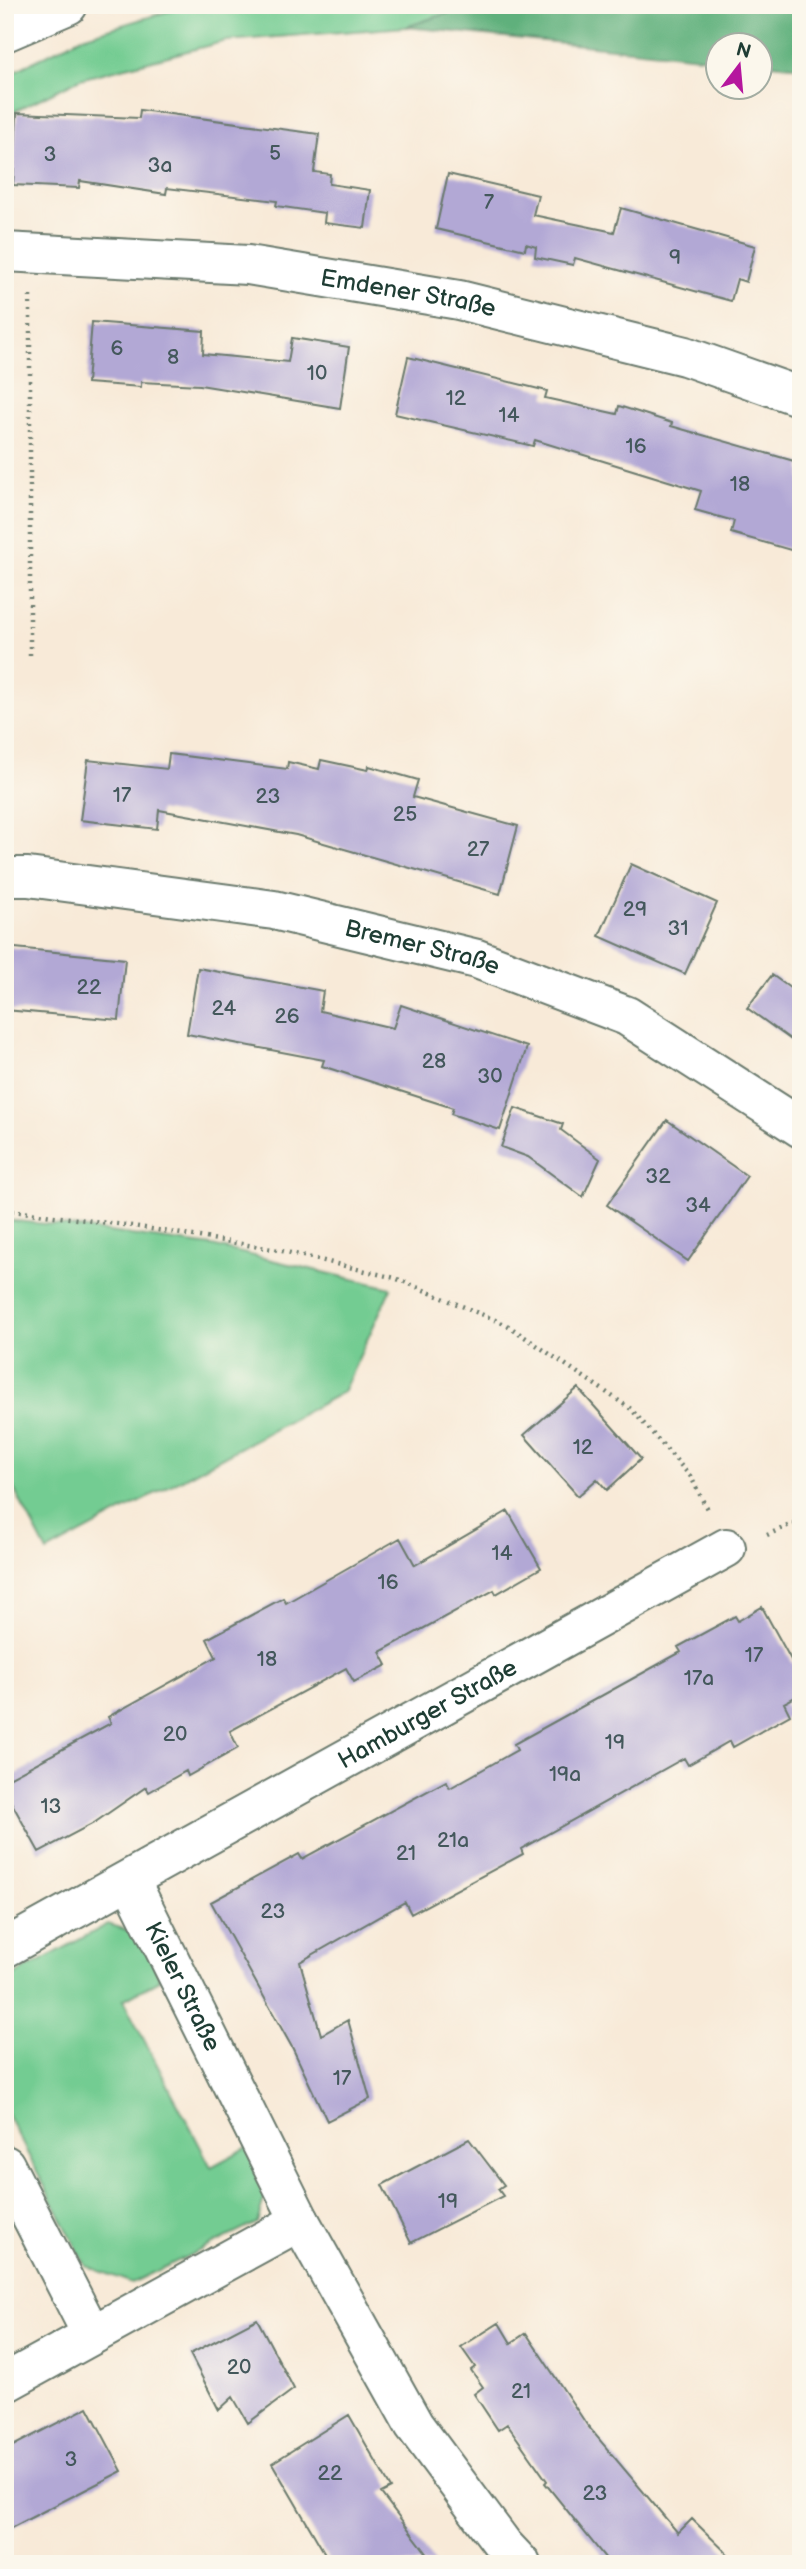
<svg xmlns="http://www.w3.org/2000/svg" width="806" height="2569" font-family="'Balsamiq Sans',sans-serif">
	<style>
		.green { fill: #73cc92; stroke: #498463; stroke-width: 2 }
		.forest { fill: #5eb07c; stroke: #3e7658; stroke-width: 2 }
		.building { fill: #b2a8d5 }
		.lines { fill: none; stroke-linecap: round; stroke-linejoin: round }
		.minor-casing { stroke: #6b7a6d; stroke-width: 42 }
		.path { stroke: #6b7a6d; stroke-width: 4.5; stroke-dasharray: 2 5; stroke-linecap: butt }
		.minor { stroke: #fff; stroke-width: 38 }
		.labels { text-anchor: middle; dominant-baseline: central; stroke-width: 5; stroke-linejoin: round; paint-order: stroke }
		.number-label { font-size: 21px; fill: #44585c }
		.street-label { font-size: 24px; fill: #1f3d34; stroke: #fbf7ec }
	</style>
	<rect width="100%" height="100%" fill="#fbf7ec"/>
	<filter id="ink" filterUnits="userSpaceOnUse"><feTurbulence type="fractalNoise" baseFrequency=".0143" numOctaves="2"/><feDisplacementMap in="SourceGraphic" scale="14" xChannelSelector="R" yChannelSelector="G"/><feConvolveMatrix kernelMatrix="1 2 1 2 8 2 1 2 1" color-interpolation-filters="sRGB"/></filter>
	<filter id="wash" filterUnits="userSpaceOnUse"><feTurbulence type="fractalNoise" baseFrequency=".00686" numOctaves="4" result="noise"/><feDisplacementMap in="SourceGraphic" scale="28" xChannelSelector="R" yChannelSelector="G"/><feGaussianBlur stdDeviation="1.57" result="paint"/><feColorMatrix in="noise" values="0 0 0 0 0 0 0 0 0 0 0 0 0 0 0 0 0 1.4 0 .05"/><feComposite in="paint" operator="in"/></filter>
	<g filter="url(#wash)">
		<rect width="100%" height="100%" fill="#f8ead8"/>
		<path class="green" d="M 189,5 L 471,5 L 406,27 L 226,41 L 80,79 L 5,116 L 5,76 L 82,37 Z
			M 5,1220 L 57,1225 L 212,1246 L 391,1288 L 343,1392 L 47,1552 L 5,1472 Z
			M 108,1924 L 143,1935 L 160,1980 L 123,2000 L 211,2167 L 248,2147 L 266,2193 L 257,2223 L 132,2283 L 86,2266 L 5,2110 L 5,1980 Z"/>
		<path class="forest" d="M 472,5 L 801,5 L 801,67 L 761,63 L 760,46 L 718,46 L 718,59 L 406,27 Z"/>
		<g id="blocks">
			<path class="building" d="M 140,110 L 319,134 L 314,172 L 330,174 L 329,184 L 370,190 L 365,228 L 324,223 L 325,213 L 276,206 L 277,201 L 167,188 L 166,194 L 80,181 L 79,188 L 13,185 L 17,113 L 139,118 Z
				M 448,174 L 538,195 L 533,215 L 614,232 L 621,208 L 755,246 L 746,282 L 737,279 L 731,301 L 575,258 L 573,265 L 535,257 L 536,247 L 526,244 L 525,250 L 436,229 Z
				M 92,322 L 204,331 L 203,354 L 288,362 L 292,338 L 349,347 L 340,408 L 200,385 L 141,382 L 141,387 L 87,383 Z
				M 408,357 L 547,391 L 545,398 L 617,414 L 619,406 L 672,423 L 671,426 L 801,463 L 801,553 L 731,533 L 734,521 L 695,510 L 701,491 L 535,440 L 533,446 L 395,414 Z
				M 169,754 L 287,769 L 288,762 L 319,769 L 321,760 L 368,770 L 369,766 L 418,780 L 413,797 L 518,826 L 500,894 L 296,835 L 159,810 L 157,829 L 80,820 L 88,760 L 167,769 Z
				M 631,864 L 717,903 L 685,974 L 599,936 Z
				M 5,947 L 125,959 L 119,1020 L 5,1010 Z
				M 198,968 L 323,991 L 320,1011 L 393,1028 L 401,1005 L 527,1047 L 500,1130 L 451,1114 L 453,1108 L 322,1066 L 324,1060 L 187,1034 Z
				M 772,975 L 801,996 L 801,1047 L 747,1008 Z
				M 515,1108 L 563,1124 L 561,1130 L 600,1159 L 583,1197 L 528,1157 L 501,1147 Z
				M 667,1120 L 747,1176 L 688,1261 L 607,1205 Z
				M 578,1388 L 641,1459 L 607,1490 L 597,1479 L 578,1496 L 524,1435 Z
				M 508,1511 L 541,1568 L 496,1594 L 494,1590 L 380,1652 L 387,1665 L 354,1682 L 346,1668 L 230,1731 L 238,1748 L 188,1776 L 186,1771 L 149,1792 L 146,1787 L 94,1823 L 39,1852 L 5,1791 L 5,1780 L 111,1723 L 108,1717 L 216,1657 L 207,1639 L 283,1598 L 286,1603 L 400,1538 L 415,1565 Z
				M 762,1607 L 801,1678 L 801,1694 L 784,1703 L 790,1715 L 733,1747 L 730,1741 L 688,1765 L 684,1758 L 521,1849 L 523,1854 L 411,1914 L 405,1902 L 300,1962 L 321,2035 L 348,2020 L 370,2099 L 327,2121 L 293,2049 L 211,1902 L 299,1854 L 302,1859 L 446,1781 L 450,1788 L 517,1750 L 514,1744 L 681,1652 L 678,1647 L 735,1616 L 738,1621 Z
				M 469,2139 L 504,2185 L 498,2189 L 503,2196 L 411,2243 L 382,2185 Z
				M 257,2319 L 294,2389 L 248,2423 L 233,2397 L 219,2410 L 190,2354 Z
				M 499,2323 L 511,2343 L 526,2333 L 587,2425 L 678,2533 L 692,2519 L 738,2564 L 610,2564 L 545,2483 L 547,2481 L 507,2424 L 498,2430 L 474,2394 L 483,2387 L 471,2370 L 475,2367 L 461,2347 Z
				M 88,2407 L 122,2471 L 5,2531 L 5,2450 Z
				M 349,2415 L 391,2488 L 381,2493 L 435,2564 L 331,2564 L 272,2463 Z"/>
		</g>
	</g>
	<g filter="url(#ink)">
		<use href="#blocks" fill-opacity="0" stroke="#6b7a6d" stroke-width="2"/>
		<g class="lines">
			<defs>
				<g id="minor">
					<path d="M 5,32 L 68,5"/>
					<path id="s1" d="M 5,252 L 248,265 L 459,300 L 685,356 L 801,397"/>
					<path id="s2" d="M 5,877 L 28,877 L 274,910 L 477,959 L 627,1016 L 801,1128"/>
					<path id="s3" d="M 130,1880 L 300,2221 L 414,2425 L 504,2546 L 521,2564"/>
					<path id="s4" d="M 5,1948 L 726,1548"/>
					<path d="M 5,2165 L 92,2335"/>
					<path d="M 5,2383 L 300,2221"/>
				</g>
			</defs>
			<use href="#minor" class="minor-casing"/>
			<path class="path" d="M 30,296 L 30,656
				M 5,1210 L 133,1226 L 278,1250 L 395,1278 L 507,1325 L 631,1409 L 691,1477 L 707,1509
				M 767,1535 L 801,1520"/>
			<use href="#minor" class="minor"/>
		</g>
	</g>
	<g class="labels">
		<g class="number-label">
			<text x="275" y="153">5</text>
			<text x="50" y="154">3</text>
			<text x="160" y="165">3a</text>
			<text x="489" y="202">7</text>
			<text x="675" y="257">9</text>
			<text x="117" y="348">6</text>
			<text x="173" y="357">8</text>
			<text x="317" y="373">10</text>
			<text x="456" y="398">12</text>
			<text x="509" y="415">14</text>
			<text x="636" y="446">16</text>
			<text x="740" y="484">18</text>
			<text x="122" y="795">17</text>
			<text x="268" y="796">23</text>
			<text x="405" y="814">25</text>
			<text x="478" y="849">27</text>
			<text x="635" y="909">29</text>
			<text x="678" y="928">31</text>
			<text x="89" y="987">22</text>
			<text x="224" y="1008">24</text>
			<text x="287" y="1016">26</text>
			<text x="434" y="1061">28</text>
			<text x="490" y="1076">30</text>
			<text x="658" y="1176">32</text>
			<text x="698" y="1205">34</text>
			<text x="583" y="1447">12</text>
			<text x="502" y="1553">14</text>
			<text x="388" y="1582">16</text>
			<text x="754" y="1655">17</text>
			<text x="267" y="1659">18</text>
			<text x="699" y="1678">17a</text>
			<text x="175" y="1734">20</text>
			<text x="615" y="1742">19</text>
			<text x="565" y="1774">19a</text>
			<text x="51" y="1806">13</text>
			<text x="453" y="1840">21a</text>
			<text x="406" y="1853">21</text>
			<text x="273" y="1911">23</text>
			<text x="342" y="2078">17</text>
			<text x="448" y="2201">19</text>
			<text x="239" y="2367">20</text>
			<text x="521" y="2391">21</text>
			<text x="71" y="2459">3</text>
			<text x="330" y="2473">22</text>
			<text x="595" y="2493">23</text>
		</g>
		<g class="street-label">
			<text stroke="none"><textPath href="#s1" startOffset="406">Emdener Straße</textPath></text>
			<text stroke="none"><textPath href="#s2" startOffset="424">Bremer Straße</textPath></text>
			<text stroke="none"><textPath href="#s4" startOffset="483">Hamburger Straße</textPath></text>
			<text stroke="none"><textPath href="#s3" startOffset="119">Kieler Straße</textPath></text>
		</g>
	</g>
	<rect width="806" height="2569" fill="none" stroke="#fbf7ec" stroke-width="28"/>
	<g transform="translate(739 66) rotate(16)"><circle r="33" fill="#fbf7ec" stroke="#a3ada2" stroke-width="2"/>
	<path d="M0-5L12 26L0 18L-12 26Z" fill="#b5179e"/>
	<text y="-10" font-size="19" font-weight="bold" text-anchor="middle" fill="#1f3d34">N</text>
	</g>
</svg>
